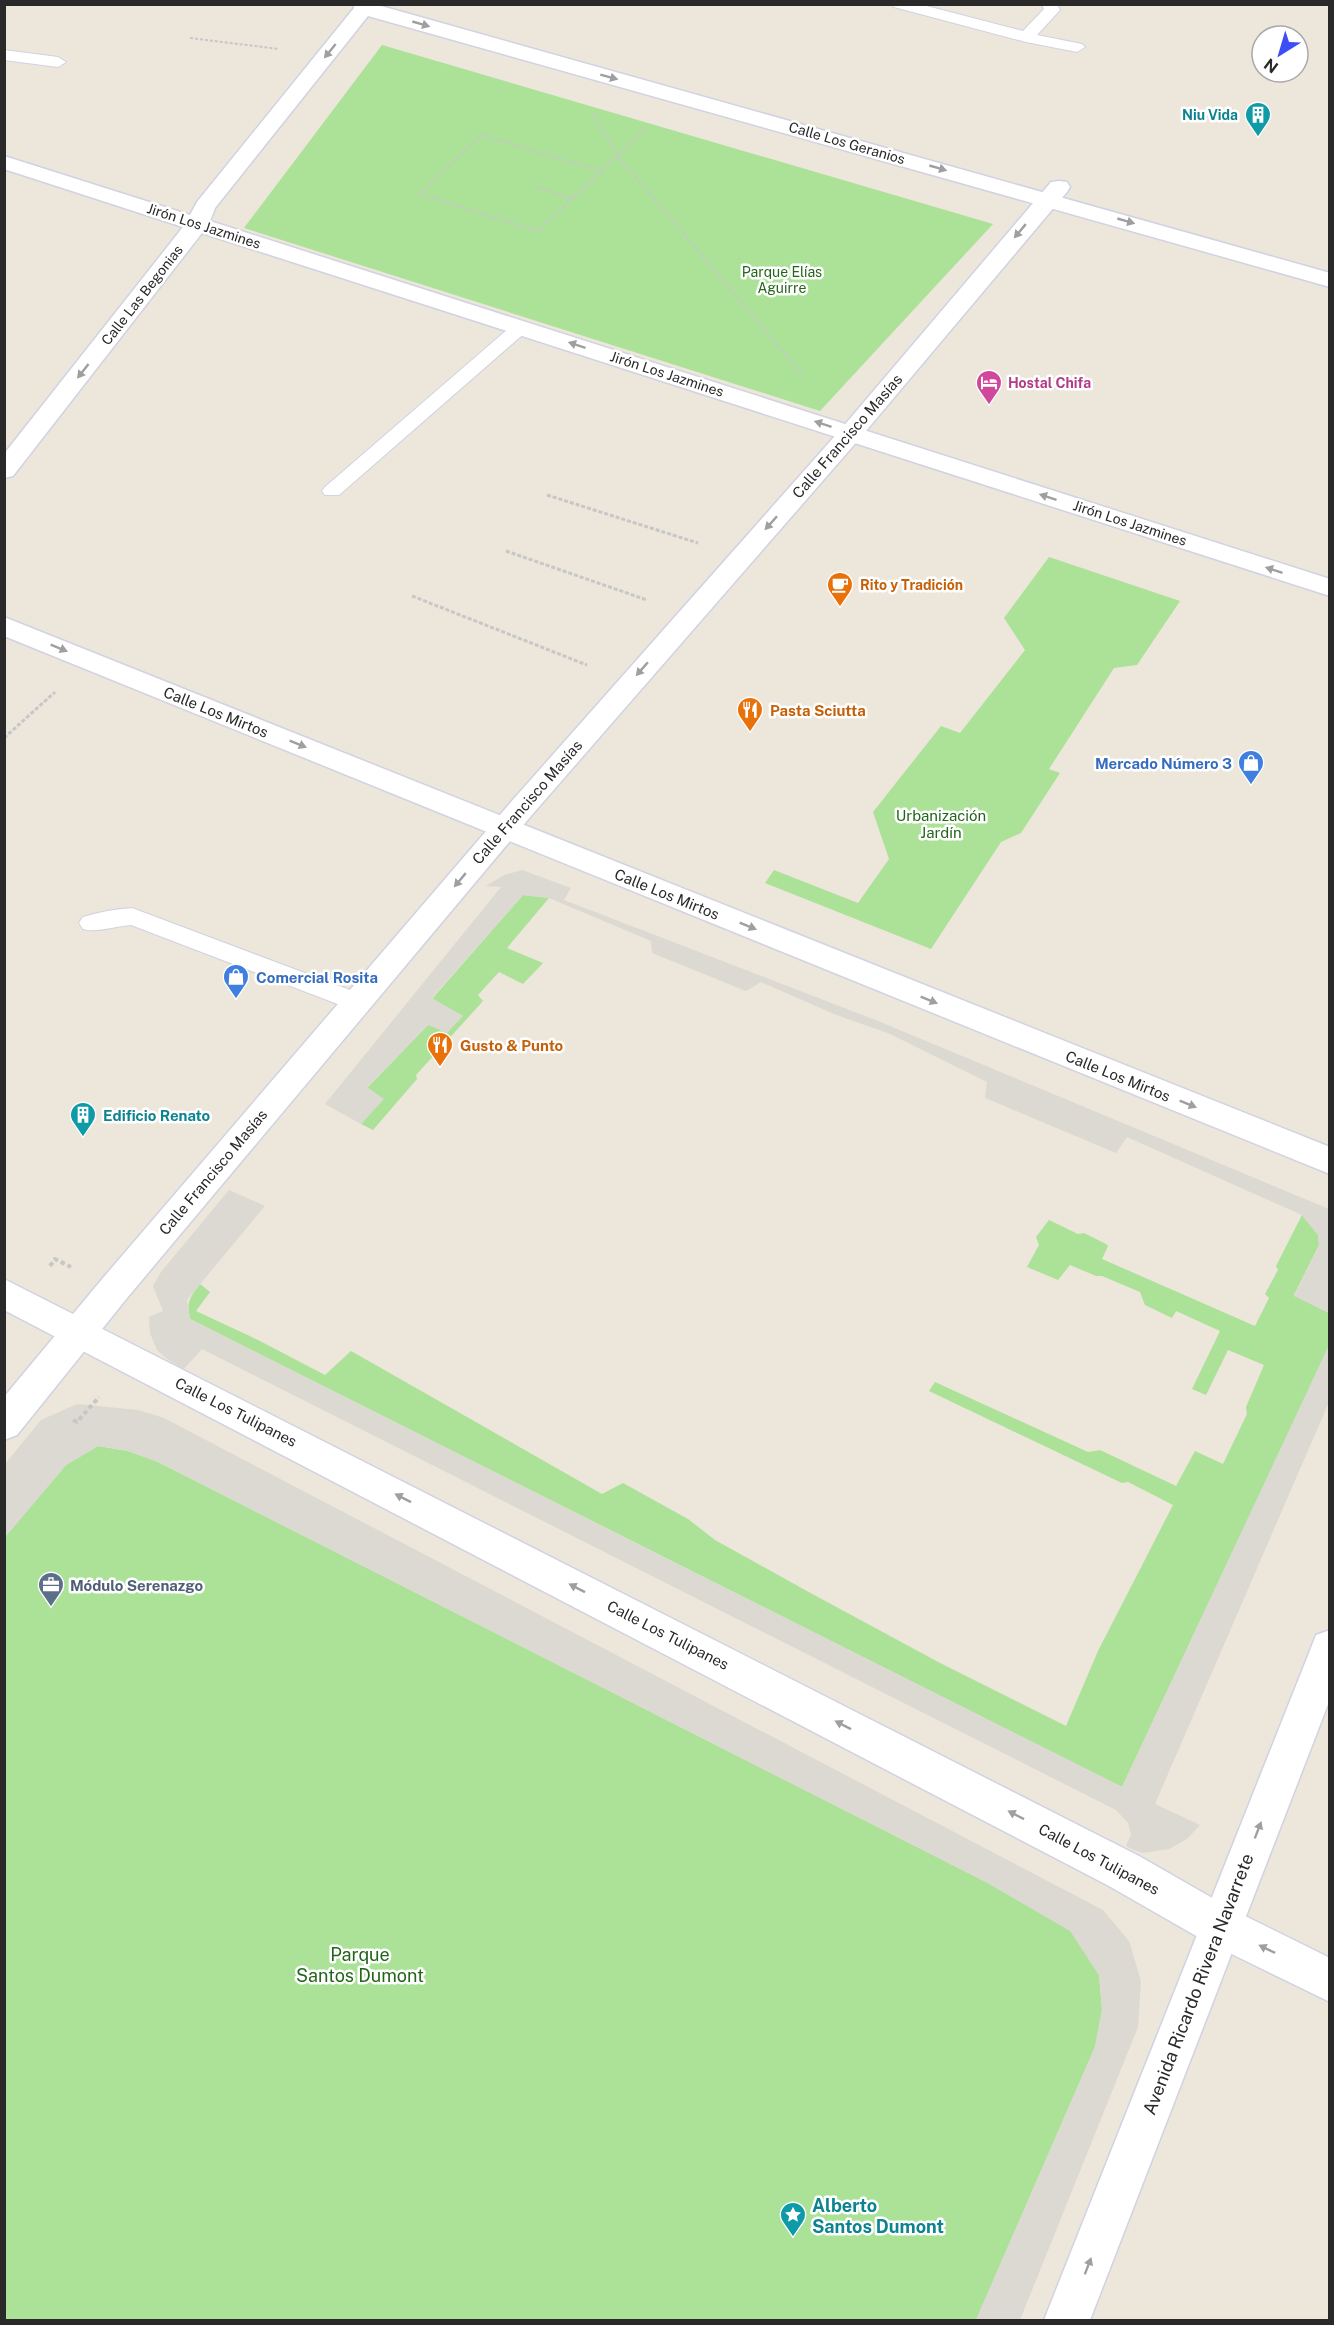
<svg xmlns="http://www.w3.org/2000/svg" width="1334" height="2325" font-family="'Public Sans',sans-serif">
	<style>
		.green { fill: #abe298 }
		.plaza { fill: #dcd9d2 }
		.lines { fill: none; stroke-linecap: round; stroke-linejoin: round }
		.lane-casing { stroke: #d1d2e2; stroke-width: 2 }
		.street-casing { stroke: #d1d2e2; stroke-width: 3 }
		.secondary-casing { stroke: #d1d2e2; stroke-width: 3 }
		.path-far2 { stroke: #c7c7c7; stroke-width: 2; stroke-dasharray: 3 2; stroke-linecap: butt }
		.path-far1 { stroke: #c7c7c7; stroke-width: 3; stroke-dasharray: 4 2; stroke-linecap: butt }
		.path { stroke: #c7c7c7; stroke-width: 4; stroke-dasharray: 4.5 3; stroke-linecap: butt }
		.lane { fill: #fff; fill-rule: evenodd }
		.street { fill: #fff; fill-rule: evenodd }
		.secondary { fill: #fff; fill-rule: evenodd }
		.oneway { fill: #9f9f9f }
		.labels { text-anchor: middle; dominant-baseline: central; stroke-width: 5; stroke-linejoin: round; paint-order: stroke }
		.far-culture-label { font-size: 14px; font-weight: bold; fill: #0d838f; stroke: #fff; text-anchor: end }
		.far-street-label { font-size: 14px; fill: #292929; stroke: #fff }
		.far-park-label { font-size: 14px; fill: #24651b; stroke: #fff }
		.far-hotel-label { font-size: 14px; font-weight: bold; fill: #b23c85; stroke: #fff; text-anchor: start }
		.far-food-label { font-size: 14px; font-weight: bold; fill: #c56008; stroke: #fff; text-anchor: start }
		.street-label { font-size: 15px; fill: #292929; stroke: #fff }
		.food-label { font-size: 15px; font-weight: bold; fill: #c56008; stroke: #fff; text-anchor: start }
		.shop-label { font-size: 15px; font-weight: bold; fill: #366cbe; stroke: #fff; text-anchor: end }
		.park-label { font-size: 15px; fill: #24651b; stroke: #fff }
		.culture-label { font-size: 15px; font-weight: bold; fill: #0d838f; stroke: #fff; text-anchor: start }
		.service-label { font-size: 15px; font-weight: bold; fill: #4e5e75; stroke: #fff; text-anchor: start }
		.near-park-label { font-size: 18px; fill: #24651b; stroke: #fff }
		.near-street-label { font-size: 18px; fill: #292929; stroke: #fff }
		.near-culture-label { font-size: 18px; font-weight: bold; fill: #0d838f; stroke: #fff; text-anchor: start }
	</style>
	<rect width="100%" height="100%" fill="#ece6db"/>
	<path class="green" d="M 382,45 L 993,224 L 820,411 L 244,228 Z
		M 1049,557 L 1180,601 L 1137,665 L 1114,668 L 1049,769 L 1060,773 L 1021,833 L 1001,842 L 931,949 L 765,883 L 774,870 L 858,903 L 889,859 L 873,812 L 941,726 L 960,733 L 1025,650 L 1004,618 Z
		M 523,895 L 549,898 L 507,948 L 543,963 L 523,984 L 499,972 L 478,995 L 483,1001 L 416,1075 L 417,1079 L 373,1130 L 361,1124 L 383,1099 L 367,1088 L 428,1025 L 462,1016 L 432,999 Z
		M 1302,1215 L 1318,1235 L 1319,1245 L 1294,1295 L 1329,1313 L 1330,1345 L 1122,1787 L 190,1319 C 186,1302 190,1297 200,1284 L 210,1292 L 196,1311 L 258,1340 L 325,1375 L 351,1351 L 602,1494 L 623,1483 L 688,1519 L 715,1540 L 805,1590 L 940,1663 L 1066,1726 L 1098,1651 L 1173,1505 L 1128,1482 L 1122,1483 L 929,1391 L 935,1382 L 1088,1452 L 1100,1450 L 1176,1486 L 1195,1451 L 1223,1464 L 1247,1414 L 1246,1407 L 1264,1365 L 1228,1350 L 1206,1395 L 1192,1389 L 1220,1331 L 1176,1311 L 1172,1318 L 1145,1305 L 1140,1292 L 1102,1276 L 1096,1276 L 1070,1265 L 1058,1280 L 1027,1267 L 1039,1245 L 1036,1237 L 1049,1220 L 1078,1234 L 1084,1233 L 1106,1244 L 1108,1246 L 1102,1259 L 1255,1326 L 1269,1298 L 1265,1294 L 1278,1270 L 1276,1266 Z
		M 98,1446 L 128,1451 L 158,1462 L 986,1882 L 1070,1930 L 1099,1975 L 1102,2010 L 1095,2047 L 976,2320 L 5,2320 L 5,1537 L 66,1465 Z"/>
	<path class="plaza" d="M 522,870 L 571,888 L 564,900 L 878,1021 L 1329,1209 L 1329,1313 L 1294,1296 L 1319,1245 L 1318,1235 L 1302,1215 L 1127,1137 L 1116,1153 L 985,1098 L 987,1082 L 890,1034 L 834,1014 L 761,982 L 746,991 L 652,953 L 651,941 L 549,898 L 523,895 L 432,998 L 463,1016 L 447,1033 L 428,1025 L 367,1087 L 384,1099 L 361,1124 L 325,1104 L 501,887 L 486,886 L 504,875 Z
		M 229,1190 L 265,1206 L 187,1300 L 190,1319 L 1122,1787 L 1329,1345 L 1329,1402 L 1155,1804 L 1200,1825 L 1187,1839 L 1169,1849 L 1143,1853 L 1134,1850 L 1126,1846 L 1131,1834 L 1128,1823 L 1116,1810 L 202,1349 L 184,1369 L 167,1359 L 157,1350 L 150,1333 L 149,1317 L 163,1311 L 153,1286 L 161,1272 Z
		M 77,1404 L 138,1410 L 164,1418 L 1103,1910 L 1129,1941 L 1141,1981 L 1138,2027 L 1020,2320 L 976,2320 L 1095,2047 L 1102,2010 L 1099,1975 L 1070,1931 L 986,1882 L 158,1462 L 128,1451 L 98,1446 L 66,1465 L 5,1537 L 5,1464 L 41,1420 Z"/>
	<g class="lines">
		<defs>
			<path id="lane" d="M 892,4 L 919,4 L 1023,31 L 1044,9 L 1042,4 L 1057,4 L 1060,10 L 1037,35 L 1082,44 L 1085,47 L 1077,52 L 1026,42 L 894,7 Z
				M 4,50 L 58,57 L 66,62 L 58,67 L 4,60 Z
				M 521,322 L 527,323 L 530,327 L 527,331 L 339,495 L 325,495 L 322,491 L 325,487 L 515,323 Z
				M 132,908 L 366,996 L 369,1002 L 366,1008 L 357,1011 L 348,1008 L 131,925 C 116,926 95,933 83,929 L 79,923 L 83,917 C 99,912 115,909 132,908 Z"/>
			<path id="street" d="M 354,4 L 374,4 L 1330,273 L 1330,287 L 368,16 L 215,208 L 210,221 L 1330,579 L 1330,596 L 202,233 L 13,476 L 4,478 L 4,454 L 183,227 L 4,169 L 4,156 L 190,215 L 197,202 L 354,8 Z
				M 4,617 L 1330,1147 L 1330,1174 L 4,636 Z
				M 4,1279 L 1139,1856 L 1235,1911 L 1330,1958 L 1330,2002 L 1205,1941 L 1109,1886 L 4,1310 Z"/>
			<path id="secondary" d="M 1059,181 L 1067,182 L 1070,187 L 1067,192 L 860,438 L 531,816 L 127,1298 L 17,1435 L 4,1440 L 4,1397 L 103,1278 L 511,802 L 842,428 L 1051,182 Z
				M 1330,1630 L 1330,1699 L 1090,2320 L 1044,2320 L 1311,1648 L 1316,1635 Z"/>
		</defs>
		<use href="#lane" class="lane-casing"/>
		<use href="#street" class="street-casing"/>
		<use href="#secondary" class="secondary-casing"/>
		<path class="path-far2" d="M 190,38 L 279,49
			M 593,114 L 618,156 L 803,375
			M 481,135 L 601,171 L 538,231 L 420,194 Z
			M 601,171 L 646,128
			M 535,187 L 572,198"/>
		<path class="path-far1" d="M 547,495 L 698,543
			M 506,551 L 647,600
			M 412,596 L 587,665
			M 4,738 L 55,692"/>
		<path class="path" d="M 50,1266 L 55,1259 L 71,1267
			M 73,1420 L 77,1422 L 99,1397"/>
		<use href="#lane" class="lane"/>
		<use href="#street" class="street"/>
		<use href="#secondary" class="secondary"/>
	</g>
	<defs><path id="oneway-solid" d="M-6-.8H1V-3.2L6.5 0L1 3.2V.8H-6Z" transform="scale(1.5)"/></defs>
	<g class="oneway">
		<use href="#oneway-solid" transform="translate(421 24) rotate(16)"/>
		<use href="#oneway-solid" transform="translate(330 51) rotate(129)"/>
		<use href="#oneway-solid" transform="translate(609 77) rotate(15)"/>
		<use href="#oneway-solid" transform="translate(938 168) rotate(16)"/>
		<use href="#oneway-solid" transform="translate(1126 221) rotate(16)"/>
		<use href="#oneway-solid" transform="translate(1020 231) rotate(130)"/>
		<use href="#oneway-solid" transform="translate(577 345) rotate(-162)"/>
		<use href="#oneway-solid" transform="translate(83 371) rotate(128)"/>
		<use href="#oneway-solid" transform="translate(823 424) rotate(-162)"/>
		<use href="#oneway-solid" transform="translate(1048 497) rotate(-162)"/>
		<use href="#oneway-solid" transform="translate(771 523) rotate(132)"/>
		<use href="#oneway-solid" transform="translate(1274 570) rotate(-162)"/>
		<use href="#oneway-solid" transform="translate(59 648) rotate(22)"/>
		<use href="#oneway-solid" transform="translate(642 669) rotate(131)"/>
		<use href="#oneway-solid" transform="translate(298 744) rotate(22)"/>
		<use href="#oneway-solid" transform="translate(460 880) rotate(130)"/>
		<use href="#oneway-solid" transform="translate(748 926) rotate(22)"/>
		<use href="#oneway-solid" transform="translate(929 1000) rotate(22)"/>
		<use href="#oneway-solid" transform="translate(1188 1104) rotate(22)"/>
		<use href="#oneway-solid" transform="translate(403 1498) rotate(-153)"/>
		<use href="#oneway-solid" transform="translate(577 1588) rotate(-153)"/>
		<use href="#oneway-solid" transform="translate(843 1725) rotate(-153)"/>
		<use href="#oneway-solid" transform="translate(1016 1815) rotate(-153)"/>
		<use href="#oneway-solid" transform="translate(1258 1830) rotate(-69)"/>
		<use href="#oneway-solid" transform="translate(1267 1949) rotate(-154)"/>
		<use href="#oneway-solid" transform="translate(1088 2266) rotate(-69)"/>
	</g>
	<defs>
		<symbol id="building-pin" viewBox="-11 -11 22 30"><path d="M0 17L-7.5 6A9.5 9.5 0 1 1 7.5 6Z" fill="#0f9aa8" stroke="#fff"/><path d="M-4-6H4V6H1V3H-1V6H-4ZM-2.5-4.3h1.7v1.8h-1.7ZM.8-4.3h1.7v1.8H.8ZM-2.5-1h1.7V.8h-1.7ZM.8-1h1.7V.8H.8Z" fill="#fff"/></symbol>
		<symbol id="hotel-pin" viewBox="-11 -11 22 30"><path d="M0 17L-7.5 6A9.5 9.5 0 1 1 7.5 6Z" fill="#d1479c" stroke="#fff"/><path d="M-6-4.5h1.5V1H6V5H4.5V3h-9V5H-6ZM-4 0a1.8 1.8 0 1 1 3.6 0ZM.5 0V-2.5h3Q6-2.5 6 0Z" fill="#fff"/></symbol>
		<symbol id="cafe-pin" viewBox="-11 -11 22 30"><path d="M0 17L-7.5 6A9.5 9.5 0 1 1 7.5 6Z" fill="#e8710a" stroke="#fff"/><path d="M-5.5-4.5H6V0H3Q3 3.5 0 3.5H-2.5Q-5.5 3.5-5.5 0ZM3-3.2v2h1.7v-2ZM-6 4.5H4V6H-6Z" fill="#fff"/></symbol>
		<symbol id="restaurant-pin" viewBox="-11 -11 22 30"><path d="M0 17L-7.5 6A9.5 9.5 0 1 1 7.5 6Z" fill="#e8710a" stroke="#fff"/><path d="M-5-6h1v4h1v-4h1v4h1v-4h1v5L-1.5 .5V6h-2V.5L-5-1ZM5-6V6H3V1.5H1.5Q1.5-4 5-6Z" fill="#fff"/></symbol>
		<symbol id="shop-pin" viewBox="-11 -11 22 30"><path d="M0 17L-7.5 6A9.5 9.5 0 1 1 7.5 6Z" fill="#3f7fe0" stroke="#fff"/><path d="M-5-2.5h2.3a2.7 3.5 0 0 1 5.4 0H5L5.5 6h-11ZM-1.5-2.5h3a1.5 2.3 0 0 0-3 0Z" fill="#fff"/></symbol>
		<symbol id="office-pin" viewBox="-11 -11 22 30"><path d="M0 17L-7.5 6A9.5 9.5 0 1 1 7.5 6Z" fill="#5c6f8a" stroke="#fff"/><path d="M-6-3h4V-5.5h4V-3h4V5H-6ZM-1-4.5V-3h2v-1.5ZM-6 0V1H6V0Z" fill="#fff"/></symbol>
		<symbol id="sight-pin" viewBox="-11 -11 22 30"><path d="M0 17L-7.5 6A9.5 9.5 0 1 1 7.5 6Z" fill="#0f9aa8" stroke="#fff"/><path d="M0-6L1.8-2.2L6-1.7L2.9 1.2L3.7 5.4L0 3.3L-3.7 5.4L-2.9 1.2L-6-1.7L-1.8-2.2Z" fill="#fff"/></symbol>
	</defs>
	<g fill-rule="evenodd">
		<use href="#building-pin" x="1243" y="100" width="30" height="40"/>
		<use href="#hotel-pin" x="974" y="368" width="30" height="40"/>
		<use href="#cafe-pin" x="825" y="570" width="30" height="40"/>
		<use href="#restaurant-pin" x="735" y="695" width="30" height="40"/>
		<use href="#shop-pin" x="1236" y="748" width="30" height="40"/>
		<use href="#shop-pin" x="221" y="962" width="30" height="40"/>
		<use href="#restaurant-pin" x="425" y="1030" width="30" height="40"/>
		<use href="#building-pin" x="68" y="1100" width="30" height="40"/>
		<use href="#office-pin" x="36" y="1570" width="30" height="40"/>
		<use href="#sight-pin" x="778" y="2200" width="30" height="40"/>
	</g>
	<g class="labels">
		<g class="far-culture-label">
			<text x="1238" y="115">Niu Vida</text>
		</g>
		<g class="far-street-label">
			<text transform="translate(847 143) rotate(16)">Calle Los Geranios</text>
			<text transform="translate(204 226) rotate(18)">Jirón Los Jazmines</text>
			<text transform="translate(142 295) rotate(-52)">Calle Las Begonias</text>
			<text transform="translate(667 374) rotate(18)">Jirón Los Jazmines</text>
			<text transform="translate(1130 523) rotate(18)">Jirón Los Jazmines</text>
		</g>
		<g class="far-park-label">
			<text x="782" y="272">Parque Elías<tspan x="782" dy="16">Aguirre</tspan></text>
		</g>
		<g class="far-hotel-label">
			<text x="1008" y="383">Hostal Chifa</text>
		</g>
		<g class="far-food-label">
			<text x="860" y="585">Rito y Tradición</text>
		</g>
		<g class="street-label">
			<text transform="translate(847 436) rotate(-49)">Calle Francisco Masías</text>
			<text transform="translate(216 712) rotate(22)">Calle Los Mirtos</text>
			<text transform="translate(527 802) rotate(-49)">Calle Francisco Masías</text>
			<text transform="translate(667 894) rotate(22)">Calle Los Mirtos</text>
			<text transform="translate(1118 1076) rotate(22)">Calle Los Mirtos</text>
			<text transform="translate(213 1172) rotate(-50)">Calle Francisco Masías</text>
			<text transform="translate(236 1412) rotate(27)">Calle Los Tulipanes</text>
			<text transform="translate(668 1635) rotate(27)">Calle Los Tulipanes</text>
			<text transform="translate(1099 1859) rotate(28)">Calle Los Tulipanes</text>
		</g>
		<g class="food-label">
			<text x="770" y="710">Pasta Sciutta</text>
			<text x="460" y="1045">Gusto &amp; Punto</text>
		</g>
		<g class="shop-label">
			<text x="1232" y="763">Mercado Número 3</text>
			<text x="256" y="977" text-anchor="start">Comercial Rosita</text>
		</g>
		<g class="park-label">
			<text x="941" y="815">Urbanización<tspan x="941" dy="17">Jardín</tspan></text>
		</g>
		<g class="culture-label">
			<text x="103" y="1115">Edificio Renato</text>
		</g>
		<g class="service-label">
			<text x="70" y="1585">Módulo Serenazgo</text>
		</g>
		<g class="near-park-label">
			<text x="360" y="1954">Parque<tspan x="360" dy="21">Santos Dumont</tspan></text>
		</g>
		<g class="near-street-label">
			<text transform="translate(1198 1984) rotate(-69)">Avenida Ricardo Rivera Navarrete</text>
		</g>
		<g class="near-culture-label">
			<text x="812" y="2205">Alberto<tspan x="812" dy="21">Santos Dumont</tspan></text>
		</g>
	</g>
	<rect width="1334" height="2325" fill="none" stroke="#292929" stroke-width="12"/>
	<g transform="translate(1280 54) rotate(217)"><circle r="28" fill="#ffffff" stroke="#a9a9a9" stroke-width="1.5"/>
	<path d="M0-4.5L10 22L0 15L-10 22Z" fill="#3c4ff7"/>
	<text y="-9" font-size="16" font-weight="bold" text-anchor="middle" fill="#292929">N</text>
	</g>
</svg>
